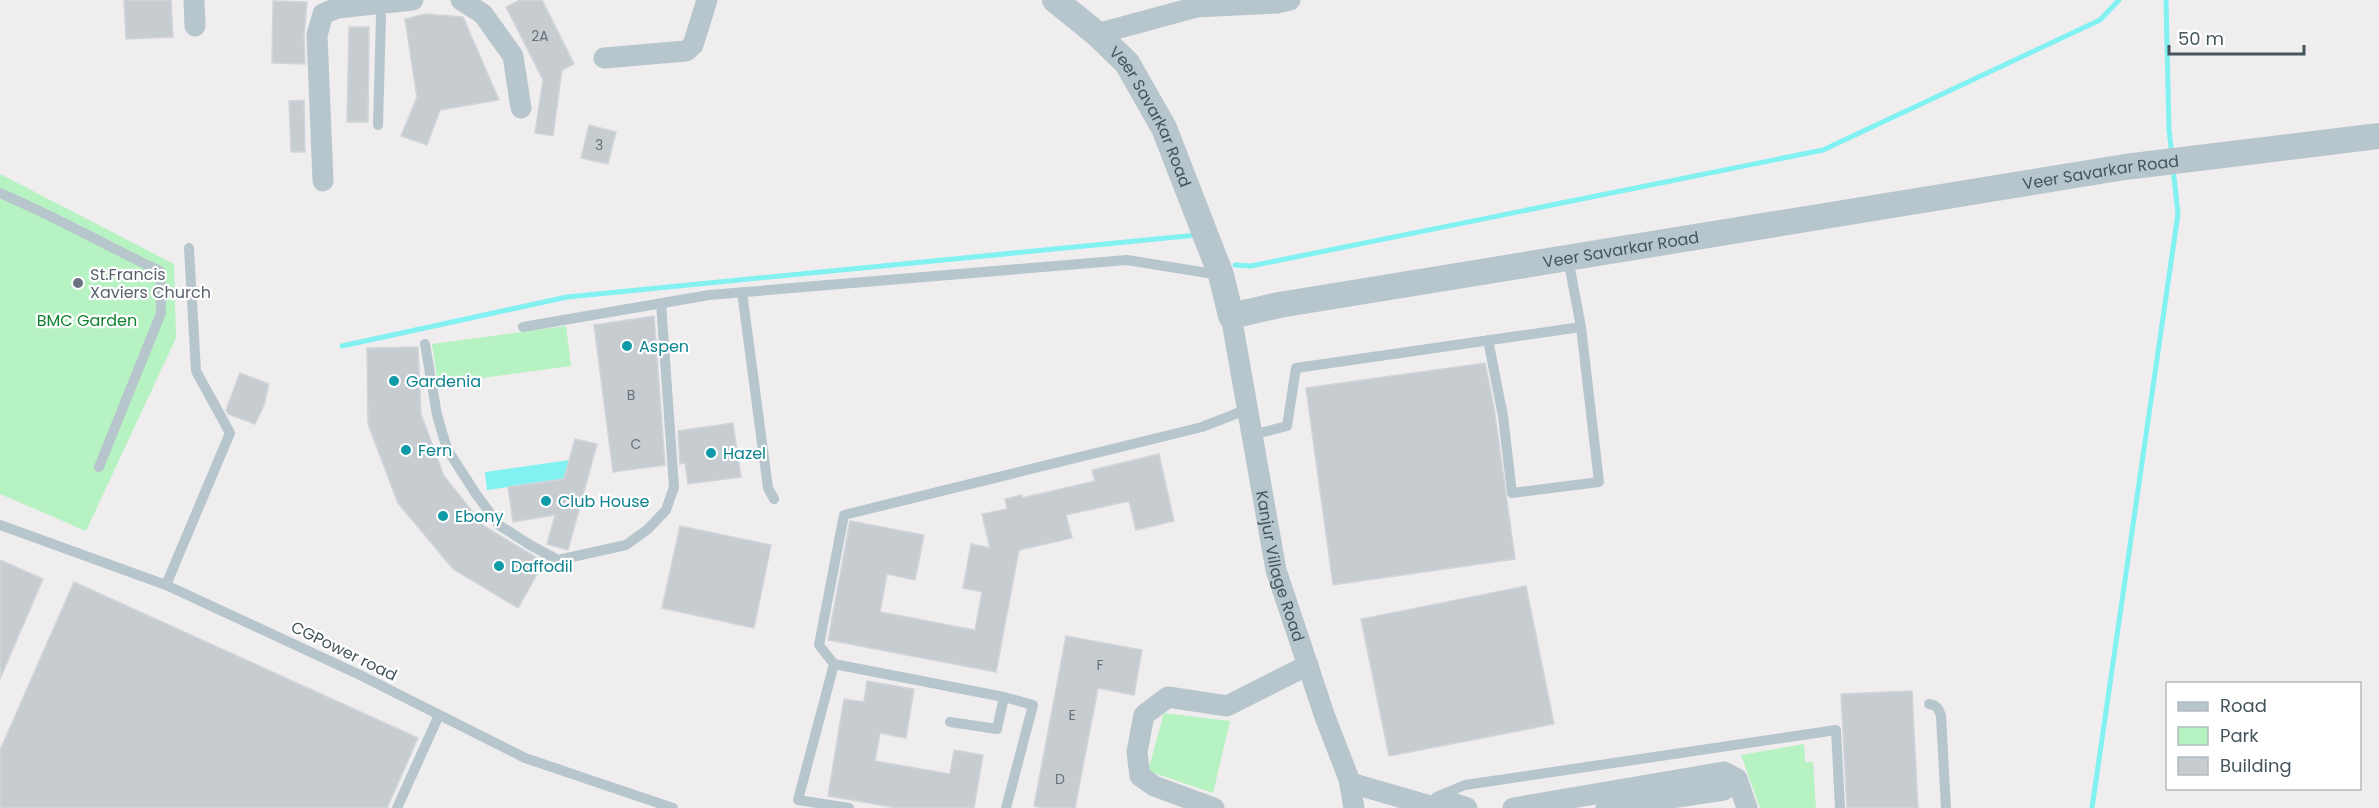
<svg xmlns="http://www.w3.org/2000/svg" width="2379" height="808" font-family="Poppins,sans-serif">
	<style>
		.green { fill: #b7f2c2 }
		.water { fill: #81f1f2 }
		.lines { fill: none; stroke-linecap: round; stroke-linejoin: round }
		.stream { stroke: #81f1f2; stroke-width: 5 }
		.building { fill: #c7ccd1; stroke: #d1d5da; stroke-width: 1.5 }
		.service { stroke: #b7c6cc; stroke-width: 10 }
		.minor { stroke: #b7c6cc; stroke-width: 21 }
		.tertiary { stroke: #b7c6cc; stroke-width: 26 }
		.worship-dot { fill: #6b7280; stroke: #fff; stroke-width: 2 }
		.culture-dot { fill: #0f9aa8; stroke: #fff; stroke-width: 2 }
		.labels { text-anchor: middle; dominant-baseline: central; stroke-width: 4.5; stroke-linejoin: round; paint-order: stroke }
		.number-label { font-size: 14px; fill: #657379 }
		.street-label { font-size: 16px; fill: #44555c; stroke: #fff }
		.worship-label { font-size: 16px; fill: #5b616d; stroke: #fff; text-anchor: start }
		.park-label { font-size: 16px; fill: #108232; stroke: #fff }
		.culture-label { font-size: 16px; fill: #0d838f; stroke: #fff; text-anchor: start }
	</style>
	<rect width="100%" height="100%" fill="#f0edee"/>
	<path class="green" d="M 0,174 L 174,264 L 176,338 L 86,531 L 0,494 Z
		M 566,326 L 571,366 L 438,384 L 432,344 Z
		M 1164,713 L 1230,721 L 1213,793 L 1148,771 Z
		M 1804,744 L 1805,762 L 1813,762 L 1816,808 L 1760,808 L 1741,755 Z"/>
	<path class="water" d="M 570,460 L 564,479 L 487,490 L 485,472 Z"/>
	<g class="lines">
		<path class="stream" d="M 2166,0 L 2169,130 L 2172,156
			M 1235,265 L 1251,266 L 1823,150 L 2100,20 L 2119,0
			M 342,346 L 567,297 L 1197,235
			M 2092,808 L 2178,214 L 2173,168"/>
	</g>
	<path class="building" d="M 124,0 L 171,0 L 173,37 L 126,39 Z
		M 520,0 L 542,0 L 574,64 L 562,70 L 553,136 L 535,133 L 543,80 L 506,7 Z
		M 273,1 L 307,2 L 304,36 L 305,64 L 272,63 Z
		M 426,14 L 463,17 L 499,100 L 440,110 L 427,145 L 401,136 L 417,97 L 405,19 Z
		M 349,27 L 369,27 L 368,122 L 347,122 Z
		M 304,100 L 305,152 L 291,152 L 289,101 Z
		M 589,125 L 616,132 L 608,164 L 581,158 Z
		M 654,316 L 665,465 L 613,472 L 594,325 Z
		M 418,347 L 421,414 L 444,476 L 484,526 L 544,562 L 518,608 L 453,569 L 398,503 L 368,424 L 367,348 Z
		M 1485,363 L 1494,407 L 1515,559 L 1333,585 L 1306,388 Z
		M 240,373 L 269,384 L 264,405 L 255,424 L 228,414 L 226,410 Z
		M 733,423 L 741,477 L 688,484 L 685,463 L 680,464 L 678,431 Z
		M 575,439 L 597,444 L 568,550 L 547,544 L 555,515 L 513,522 L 508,487 L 564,479 Z
		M 1159,454 L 1174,521 L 1136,530 L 1129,501 L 1066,515 L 1072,538 L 1019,550 L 996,672 L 828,640 L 850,521 L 924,535 L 915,580 L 887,574 L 880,612 L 975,630 L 982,592 L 963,588 L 971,544 L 990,548 L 982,514 L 1007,509 L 1005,499 L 1022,495 L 1022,498 L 1095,481 L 1092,470 Z
		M 680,526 L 771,545 L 754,628 L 662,608 Z
		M 0,560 L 43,579 L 0,679 Z
		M 74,582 L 418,738 L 387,808 L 0,808 L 0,750 Z
		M 1526,586 L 1554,724 L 1389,756 L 1361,619 Z
		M 1066,636 L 1142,650 L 1134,695 L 1098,688 L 1075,808 L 1042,808 L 1034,806 Z
		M 867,681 L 914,689 L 906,738 L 880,733 L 875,761 L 950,774 L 954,750 L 983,755 L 974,808 L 897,808 L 828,796 L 844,699 L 864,702 Z
		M 1912,691 L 1918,808 L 1847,808 L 1841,694 Z"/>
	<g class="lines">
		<path class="service" d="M 378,125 L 381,16
			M 0,193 C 55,216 106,246 160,271 L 161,313 L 99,467
			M 742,292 L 768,488 L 774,499
			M 523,327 L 709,295 L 1127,260 L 1220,275
			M 1488,340 L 1503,416 L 1512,493 L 1599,482 L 1581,327
			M 425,344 L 437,415 L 447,449 L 476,494 L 499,525 L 530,545 L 558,560 L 626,545 L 648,529 L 666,510 L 674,487 L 661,303
			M 1252,435 L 1287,426 L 1296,368 L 1581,327 L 1568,258
			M 0,525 L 166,585 L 362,676 L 525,758 L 673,808
			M 166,585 L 230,433 L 196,371 L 189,248
			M 834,664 L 798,800 L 849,808
			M 1929,704 C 1937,705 1939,709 1941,716 L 1946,808
			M 950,722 L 997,729 L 1004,697
			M 1436,797 L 1465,785 L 1836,730 L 1840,808
			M 397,808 L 439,715
			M 1006,808 L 1033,705 L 1004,697 L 834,664 L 819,645 L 844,515 L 1202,427 L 1248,409"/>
		<g class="minor">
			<path d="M 194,0 L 195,26"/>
			<path d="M 461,0 L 483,14 L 513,56 L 521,108"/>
			<path d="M 1097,34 L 1196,7 L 1277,3 L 1290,0"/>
			<path d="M 604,58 L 686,51 L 693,45 L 707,0"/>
			<path d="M 323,181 L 317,35 L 323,14 L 337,8 L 413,0"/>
			<path id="s1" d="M 1231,316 L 1276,570 L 1325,717 L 1349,779 L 1354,808"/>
			<path d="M 1737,779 L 1747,808"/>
			<path d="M 1351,783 L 1434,807 L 1450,802 L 1467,808"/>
			<path d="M 1214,808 L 1154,786 L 1140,776 L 1137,752 L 1144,715 L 1168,697 L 1227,706 L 1308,665"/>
			<path d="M 1513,808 L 1724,772 L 1737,779 L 1724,790 L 1606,808"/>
		</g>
		<path class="tertiary" id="s2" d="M 1055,0 L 1097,34 L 1127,63 L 1164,128 L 1221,275 L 1231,316 L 1279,305 L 2125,167 L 2379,136"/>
	</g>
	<circle class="worship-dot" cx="78" cy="283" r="6"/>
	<g class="culture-dot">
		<circle cx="627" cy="346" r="6"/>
		<circle cx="394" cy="381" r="6"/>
		<circle cx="406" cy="450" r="6"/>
		<circle cx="711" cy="453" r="6"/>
		<circle cx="546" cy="501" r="6"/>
		<circle cx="443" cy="516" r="6"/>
		<circle cx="499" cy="566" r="6"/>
	</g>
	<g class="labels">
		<g class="number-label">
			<text x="540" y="36">2A</text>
			<text x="599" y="145">3</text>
			<text x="631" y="395">B</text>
			<text x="636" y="444">C</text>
			<text x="1100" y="665">F</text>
			<text x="1072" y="715">E</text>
			<text x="1060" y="779">D</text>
		</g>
		<g class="street-label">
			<text stroke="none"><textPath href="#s2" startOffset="154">Veer Savarkar Road</textPath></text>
			<text stroke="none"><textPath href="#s2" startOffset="1252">Veer Savarkar Road</textPath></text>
			<text stroke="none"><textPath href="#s2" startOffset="766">Veer Savarkar Road</textPath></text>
			<text stroke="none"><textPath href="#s1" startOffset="255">Kanjur Village Road</textPath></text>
			<text transform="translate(344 651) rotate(26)">CGPower road</text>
		</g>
		<g class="worship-label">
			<text x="90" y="274">St.Francis<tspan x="90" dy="18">Xaviers Church</tspan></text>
		</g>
		<g class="park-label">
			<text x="87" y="320">BMC Garden</text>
		</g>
		<g class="culture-label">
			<text x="639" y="346">Aspen</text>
			<text x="406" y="381">Gardenia</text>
			<text x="418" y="450">Fern</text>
			<text x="723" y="453">Hazel</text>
			<text x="558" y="501">Club House</text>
			<text x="455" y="516">Ebony</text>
			<text x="511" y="566">Daffodil</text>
		</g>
	</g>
	<rect x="2166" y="682" width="195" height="108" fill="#ffffff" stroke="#b4bbbe" stroke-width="1.5"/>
	<rect x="2178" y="702" width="30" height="9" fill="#b7c6cc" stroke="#b4bbbe" stroke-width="1.5"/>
	<text x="2220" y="712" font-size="18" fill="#44555c">Road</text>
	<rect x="2178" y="727" width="30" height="18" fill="#b7f2c2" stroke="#b4bbbe" stroke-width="1.5"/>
	<text x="2220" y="742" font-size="18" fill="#44555c">Park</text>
	<rect x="2178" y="757" width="30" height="18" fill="#c7ccd1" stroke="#b4bbbe" stroke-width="1.5"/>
	<text x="2220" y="772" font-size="18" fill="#44555c">Building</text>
	<path d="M2169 45v9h135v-9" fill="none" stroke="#44555c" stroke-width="3"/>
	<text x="2178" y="45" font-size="18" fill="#44555c" stroke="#ffffff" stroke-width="4.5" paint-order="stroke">50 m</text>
</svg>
